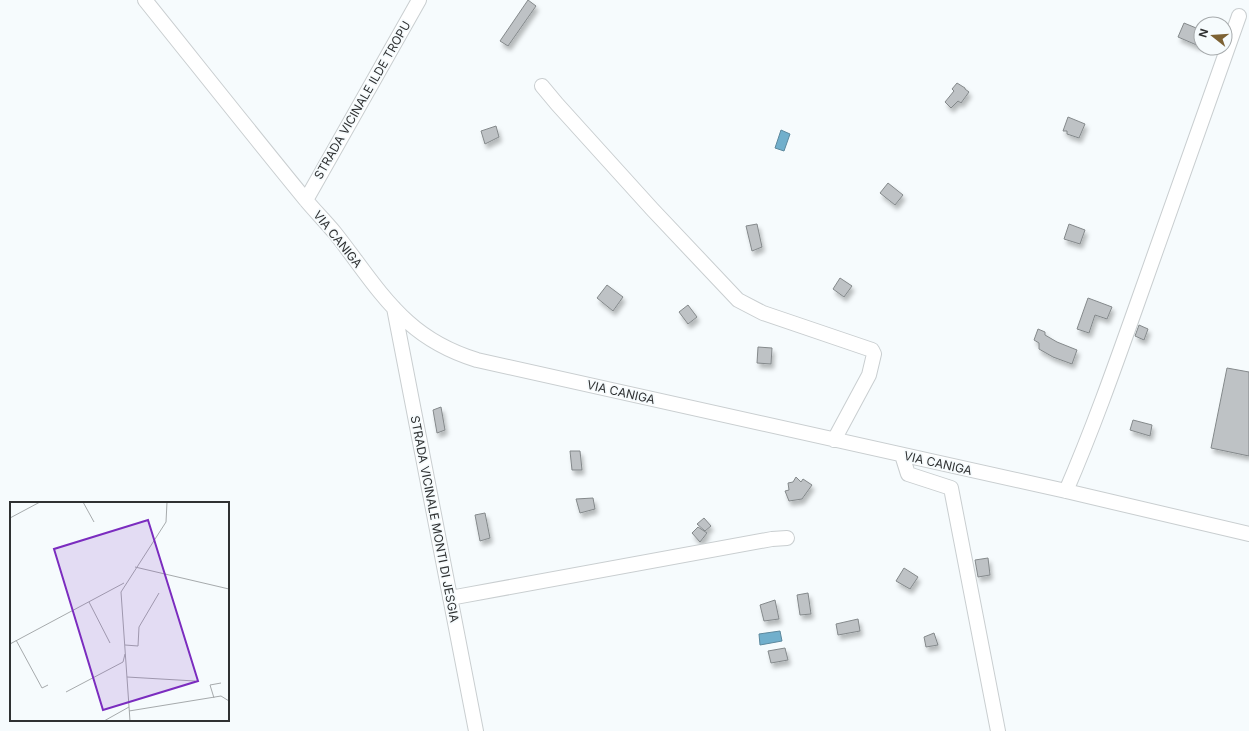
<svg xmlns="http://www.w3.org/2000/svg" width="1249" height="731" font-family="Inter,sans-serif">
	<style>
		.water { fill: #71afcc; stroke: #5d899e }
		.building { fill: #bec2c5; stroke: #84898b; filter: url(#shadow) }
		.lines { fill: none; stroke-linecap: round; stroke-linejoin: round }
		.minor-casing { stroke: #c9ced0; stroke-width: 16 }
		.minor { stroke: #fff; stroke-width: 14 }
		.labels { text-anchor: middle; dominant-baseline: central; stroke-width: 3.5; stroke-linejoin: round; paint-order: stroke }
		.street-label { font-size: 12px; fill: #2f3132; stroke: #f6fbfd }
		.inset-road { fill: none; stroke: #a6aaac; stroke-width: 1 }
		.view { fill: #7b2cbf; fill-opacity: 0.15; stroke: #7b2cbf; stroke-width: 2 }
		.inset-edge { fill: none; stroke: #2f3132; stroke-width: 2 }
	</style>
	<defs>
		<filter id="shadow"><feDropShadow dx="2.5" dy="4.5" stdDeviation="2" flood-color="#0004"/></filter>
	</defs>
	<rect width="100%" height="100%" fill="#f6fbfd"/>
	<path class="water" d="M 781,130 L 790,134 L 784,151 L 775,148 Z
		M 780,631 L 782,641 L 760,645 L 759,634 Z"/>
	<path class="building" d="M 528,0 L 536,6 L 508,46 L 500,41 Z
		M 1184,23 L 1201,30 L 1201,41 L 1199,46 L 1178,37 Z
		M 957,83 L 965,88 L 965,89 L 969,92 L 961,103 L 958,101 L 951,108 L 945,102 L 954,91 L 952,89 Z
		M 1068,117 L 1085,124 L 1079,138 L 1067,134 L 1067,131 L 1063,131 Z
		M 496,126 L 499,137 L 485,144 L 481,131 Z
		M 888,183 L 903,195 L 895,205 L 880,193 Z
		M 757,224 L 762,247 L 752,251 L 746,226 Z
		M 1069,224 L 1085,230 L 1080,244 L 1064,239 Z
		M 840,278 L 852,286 L 844,297 L 833,289 Z
		M 607,285 L 623,297 L 613,311 L 597,298 Z
		M 1088,298 L 1112,307 L 1107,319 L 1095,315 L 1089,333 L 1077,329 Z
		M 688,305 L 697,317 L 688,324 L 679,312 Z
		M 1139,325 L 1148,329 L 1144,340 L 1135,336 Z
		M 1038,329 L 1045,332 L 1045,335 L 1057,342 L 1077,350 L 1072,364 L 1053,357 L 1039,349 L 1039,343 L 1034,340 Z
		M 758,347 L 772,348 L 771,364 L 757,363 Z
		M 1227,368 L 1249,372 L 1249,456 L 1211,448 Z
		M 441,407 L 445,430 L 437,433 L 433,410 Z
		M 1133,420 L 1152,425 L 1150,436 L 1130,430 Z
		M 570,451 L 580,451 L 582,470 L 572,470 Z
		M 796,477 L 801,482 L 803,479 L 812,485 L 802,499 L 789,501 L 785,491 L 789,490 L 788,483 L 793,482 Z
		M 593,498 L 595,509 L 580,513 L 576,499 Z
		M 485,513 L 490,538 L 480,541 L 475,515 Z
		M 704,518 L 711,526 L 705,531 L 697,524 Z
		M 698,527 L 707,533 L 700,542 L 692,533 Z
		M 988,558 L 990,575 L 978,577 L 975,560 Z
		M 904,568 L 918,577 L 910,589 L 896,581 Z
		M 808,593 L 811,614 L 800,615 L 797,595 Z
		M 775,600 L 779,619 L 764,621 L 760,605 Z
		M 858,619 L 860,631 L 838,635 L 836,624 Z
		M 934,633 L 938,645 L 926,647 L 924,637 Z
		M 785,648 L 788,660 L 771,663 L 768,651 Z"/>
	<g class="lines">
		<defs>
			<path id="minor" d="M 145,0 C 198,66 251,133 305,199 C 314,210 325,221 335,233 C 359,263 379,296 408,322 C 428,340 451,352 477,360 L 1066,491 L 1249,534
				M 542,86 L 557,104 L 652,209 L 738,300 L 763,313 L 872,350 L 874,354 L 869,375 L 834,440
				M 306,200 L 419,0
				M 394,308 L 476,731
				M 902,455 L 908,474 L 951,488 L 998,731
				M 1066,491 C 1092,431 1114,369 1136,307 C 1171,210 1205,113 1239,16
				M 450,598 L 772,539 L 787,538"/>
		</defs>
		<use href="#minor" class="minor-casing"/>
		<use href="#minor" class="minor"/>
	</g>
	<g class="labels">
		<g class="street-label">
			<text transform="translate(362 100) rotate(-60)">STRADA VICINALE ILDE TROPU</text>
			<text transform="translate(338 239) rotate(51)">VIA CANIGA</text>
			<text transform="translate(621 392) rotate(13)">VIA CANIGA</text>
			<text transform="translate(938 463) rotate(13)">VIA CANIGA</text>
			<text transform="translate(435 519) rotate(79)">STRADA VICINALE MONTI DI JESGIA</text>
		</g>
	</g>
	<g transform="translate(10 502)">
		<rect width="219" height="219" fill="#f6fbfd"/>
		<path class="inset-road" d="M 73,0 L 84,20M 0,16 L 30,0M 125,65 L 219,87M 79,100 L 100,141M 6,138 L 32,186 L 38,183M 0,142 L 114,81M 115,143 L 128,144 L 129,125 L 149,91M 117,175 L 185,179M 56,190 L 113,160 L 115,152M 204,196 L 200,183 L 211,181M 119,209 L 211,194 L 219,199M 94,219 L 119,205M 120,219 L 111,90 L 156,20 L 157,0"/>
		<path class="view" d="M 138,18 L 188,179 L 93,208 L 44,47 Z"/>
		<rect width="219" height="219" class="inset-edge"/>
	</g>
	<g transform="translate(1213 36) rotate(287)"><circle r="19" fill="#f6fbfd" stroke="#a6aaac"/>
	<path d="M0-3L7 15L0 10L-7 15Z" fill="#7d6234"/>
	<text y="-6" font-size="11" font-weight="bold" text-anchor="middle" fill="#2f3132">N</text>
	</g>
</svg>
